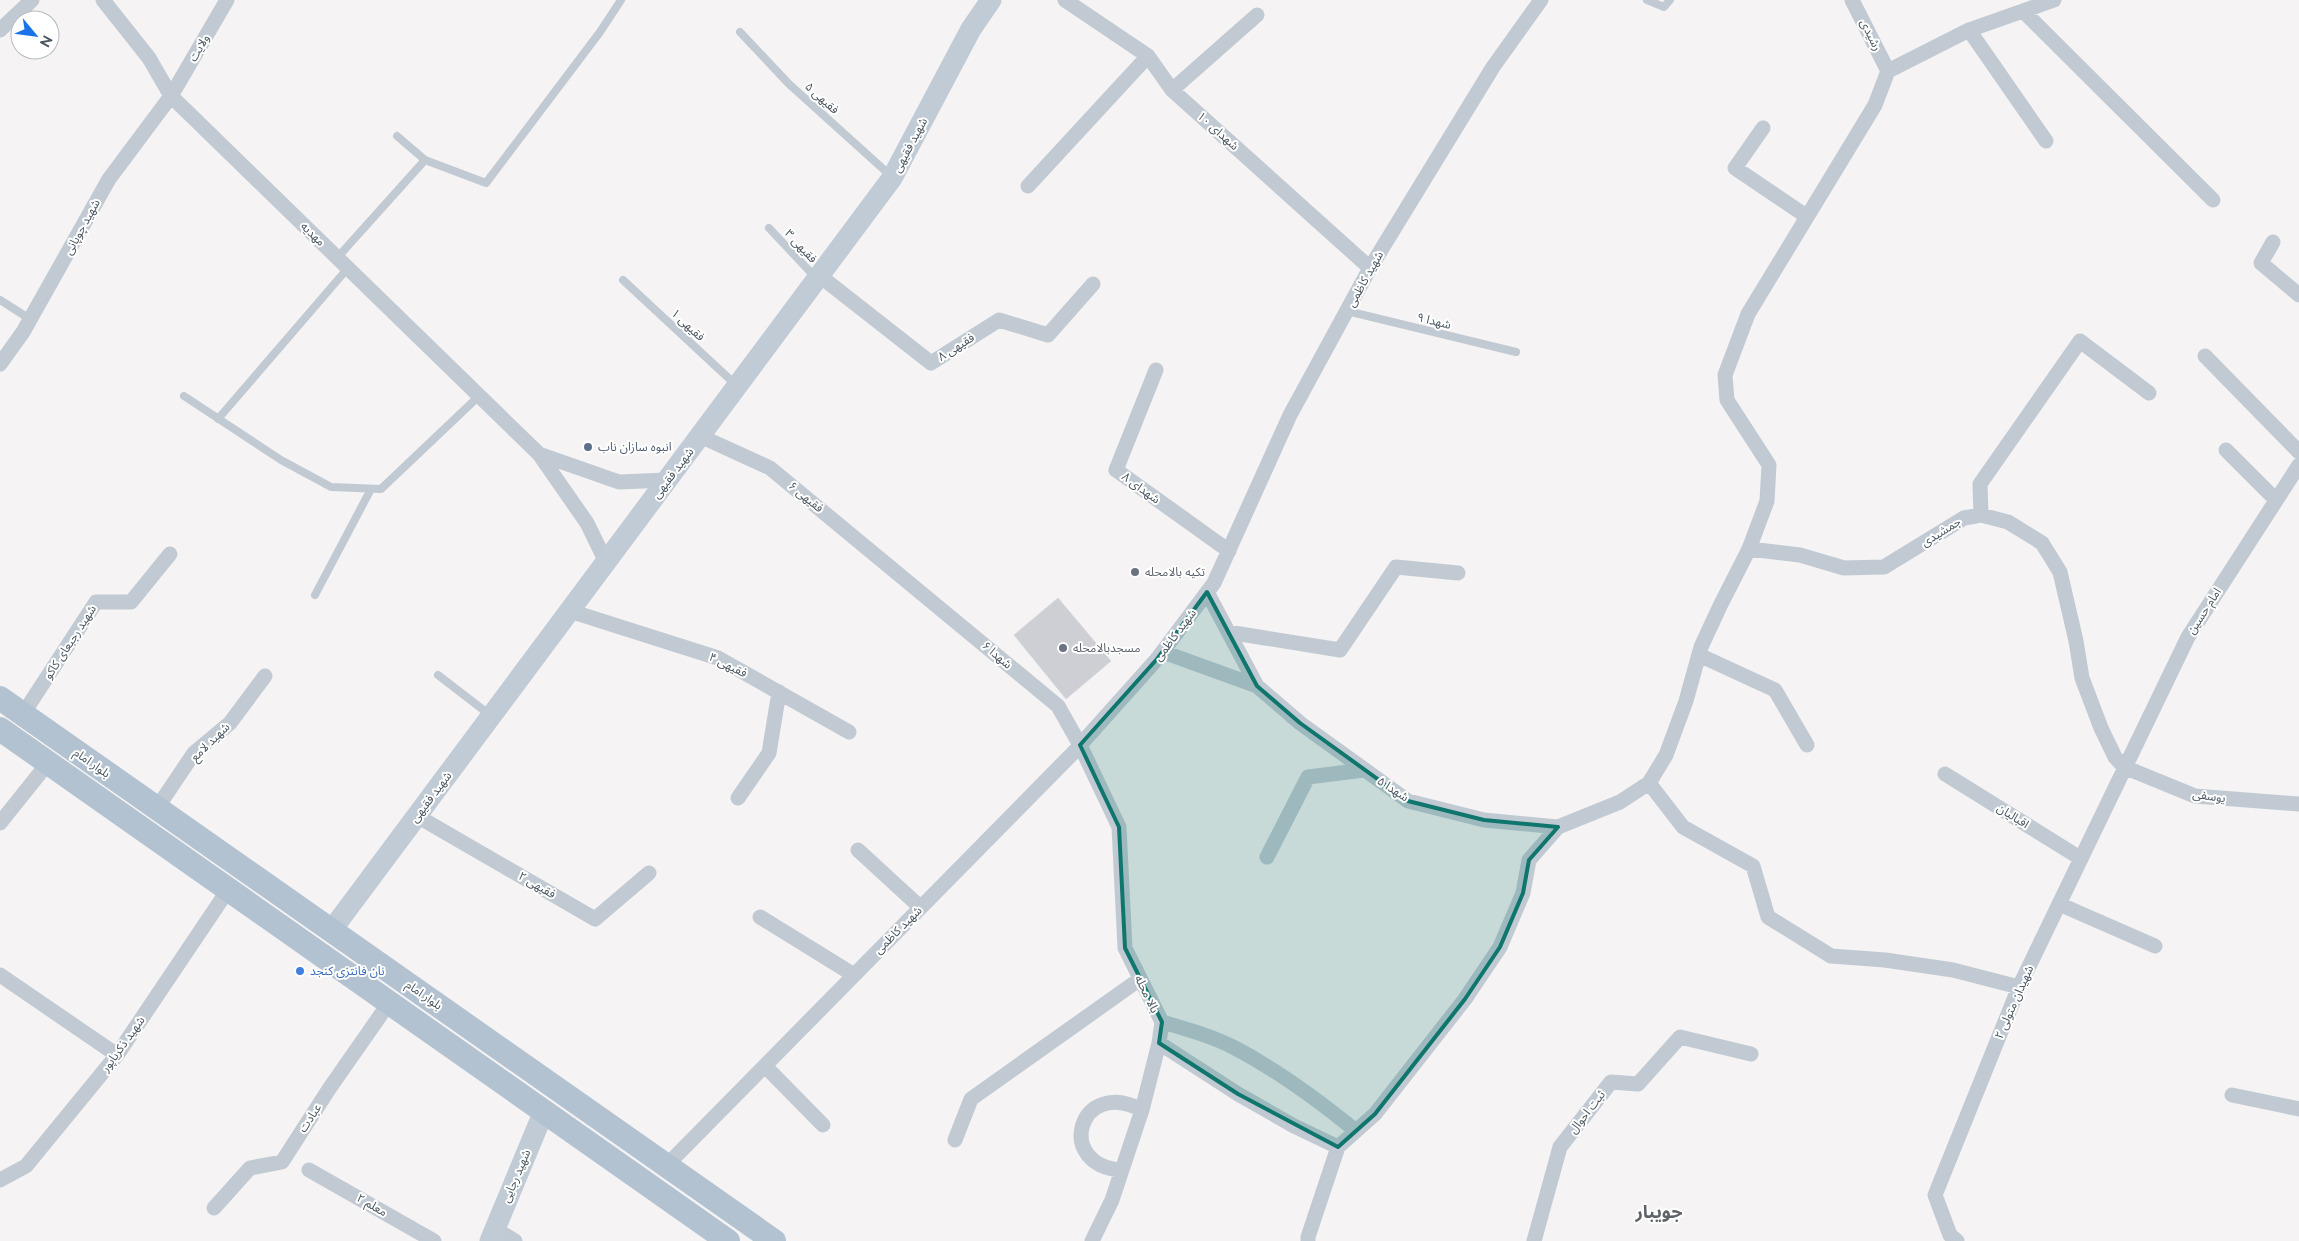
<svg xmlns="http://www.w3.org/2000/svg" width="2299" height="1241" font-family="Raleway,'Noto Sans Arabic',sans-serif">
	<style>
		.building { fill: #cdcfd5; stroke: #d7d9de }
		.lines { fill: none; stroke-linecap: round; stroke-linejoin: round }
		.lane { stroke: #c1cad2; stroke-width: 8 }
		.street { stroke: #c1cad2; stroke-width: 15 }
		.secondary { stroke: #c1cbd6; stroke-width: 21 }
		.primary { stroke: #b3c2d1; stroke-width: 24 }
		.marked { fill: #0f766e; fill-opacity: 0.2; stroke: #0f766e; stroke-width: 4; stroke-linejoin: round }
		.service-dot { fill: #5c6f8a; stroke: #fff; stroke-width: 2 }
		.worship-dot { fill: #6b7280; stroke: #fff; stroke-width: 2 }
		.shop-dot { fill: #3f7fe0; stroke: #fff; stroke-width: 2 }
		.labels { text-anchor: middle; dominant-baseline: central; stroke-width: 4; stroke-linejoin: round; paint-order: stroke }
		.street-label { font-size: 12px; fill: #4a5661; stroke: #fff }
		.service-label { font-size: 12px; fill: #4e5e75; stroke: #fff; text-anchor: start }
		.worship-label { font-size: 12px; fill: #5b616d; stroke: #fff; text-anchor: start }
		.shop-label { font-size: 12px; fill: #366cbe; stroke: #fff; text-anchor: start }
		.district-label { font-size: 18px; font-weight: bold; fill: #5f6368; stroke: #fff }
	</style>
	<rect width="100%" height="100%" fill="#f5f3f3"/>
	<path class="building" d="M 1058,598 L 1111,661 L 1066,699 L 1014,635 Z"/>
	<g class="lines">
		<path class="lane" d="M 1647,0 L 1664,7 L 1670,0
			M 740,32 L 789,84 L 891,176
			M 397,136 L 425,160
			M 769,228 L 816,278
			M 337,258 L 425,160 L 486,183 L 600,32 L 621,0
			M 623,280 L 736,385
			M 0,300 L 30,319
			M 1347,311 L 1516,352
			M 184,396 L 281,460 L 331,487 L 381,489 L 479,396
			M 218,419 L 348,268
			M 315,595 L 371,489
			M 438,675 L 490,715"/>
		<path class="street" d="M 103,0 L 149,58 L 171,96 L 539,454 L 587,523 L 606,562
			M 1065,0 L 1148,56 L 1172,90 L 1370,268
			M 1852,0 L 1888,71
			M 2023,11 L 2213,200
			M 0,30 L 32,0
			M 1969,30 L 2046,141
			M 1172,90 L 1257,15
			M 1763,128 L 1735,168 L 1806,216
			M 1028,186 L 1148,56
			M 2273,242 L 2261,263 L 2299,295
			M 820,276 L 931,363 L 999,320 L 1048,335 L 1093,284
			M 2205,356 L 2299,452
			M 0,364 L 23,332 L 109,179 L 171,96 L 227,0
			M 1156,370 L 1116,470 L 1229,551
			M 700,436 L 770,468 L 1058,706 L 1080,745 L 1119,827 L 1125,948 L 1162,1022 L 1159,1043 L 1142,1110 L 1112,1200 L 1092,1241
			M 2226,450 L 2276,500
			M 539,454 L 619,482 L 667,480
			M 1981,515 L 1980,484 L 2080,341 L 2149,393
			M 1749,549 L 1800,555 L 1844,568 L 1884,567 L 1964,518 L 1981,515 L 2008,522 L 2042,543 L 2060,572 L 2076,641 L 2082,678 L 2101,728 L 2115,757 L 2124,767 L 2195,796 L 2299,804
			M 1207,592 L 1257,686
			M 570,611 L 718,658 L 849,732
			M 1228,632 L 1340,650 L 1396,567 L 1458,573
			M 1163,652 L 1257,686 L 1300,723 L 1408,801 L 1484,820 L 1558,827
			M 1699,655 L 1775,690 L 1807,745
			M 23,714 L 96,602 L 131,602 L 170,554
			M 1945,774 L 2080,858
			M 1649,783 L 1683,827 L 1753,866 L 1768,917 L 1831,956 L 1885,960 L 1953,970 L 2019,987
			M 738,798 L 769,753 L 779,692
			M 157,808 L 194,753 L 230,723 L 265,676
			M 417,816 L 595,919 L 649,873
			M 0,823 L 48,763
			M 858,850 L 920,907
			M 1267,857 L 1308,777 L 1364,770
			M 2059,904 L 2155,946
			M 760,917 L 854,975
			M 0,975 L 117,1055
			M 1162,1022 C 1186,1029 1212,1036 1235,1048 C 1279,1071 1318,1100 1356,1131
			M 1159,1043 L 1238,1094 L 1294,1126 L 1338,1147
			M 765,1066 L 823,1125
			M 2232,1095 L 2299,1109
			M 955,1140 L 971,1099 L 1140,979
			M 667,1165 L 1073,753 L 1157,659 L 1214,583 L 1290,415 L 1370,268 L 1493,67 L 1541,0
			M 309,1170 L 434,1241
			M 1122,1170 C 1054,1166 1078,1076 1142,1110
			M 0,1180 L 26,1166 L 117,1055 L 228,890
			M 214,1208 L 250,1168 L 282,1162 L 329,1089 L 389,1003
			M 495,1229 L 515,1241
			M 1308,1241 L 1308,1237 L 1338,1147 L 1375,1114 L 1465,999 L 1500,947 L 1523,893 L 1529,860 L 1558,827 L 1620,802 L 1649,783 L 1666,755 L 1686,701 L 1701,647 L 1720,606 L 1749,549 L 1767,501 L 1769,465 L 1727,400 L 1725,375 L 1748,314 L 1875,105 L 1888,71 L 1969,30 L 2054,0
			M 1534,1241 L 1560,1147 L 1611,1082 L 1638,1084 L 1680,1037 L 1751,1054
			M 1957,1241 L 1950,1235 L 1935,1195 L 2019,987 L 2188,637 L 2299,465"/>
		<path class="secondary" d="M 331,931 L 892,178 L 971,29 L 991,0
			M 490,1241 L 544,1111"/>
		<path class="primary" d="M 0,698 L 774,1241
			M 0,729 L 728,1241"/>
	</g>
	<path class="marked" d="M 1207,592 L 1257,686 L 1300,723 L 1408,801 L 1484,820 L 1558,827 L 1529,860 L 1523,893 L 1500,947 L 1465,999 L 1375,1114 L 1338,1147 L 1238,1094 L 1159,1043 L 1162,1022 L 1125,948 L 1119,827 L 1080,745 L 1157,659 Z"/>
	<circle class="service-dot" cx="588" cy="447" r="5"/>
	<g class="worship-dot">
		<circle cx="1135" cy="572" r="5"/>
		<circle cx="1063" cy="648" r="5"/>
	</g>
	<circle class="shop-dot" cx="300" cy="971" r="5"/>
	<g class="labels">
		<g class="street-label">
			<text transform="translate(1871 35) rotate(64)">رشیدی</text>
			<text transform="translate(199 48) rotate(-60)">ولایت</text>
			<text transform="translate(822 98) rotate(42)">فقیهی ۵</text>
			<text transform="translate(1218 131) rotate(42)">شهدای ۱۰</text>
			<text transform="translate(910 145) rotate(-62)">شهید فقیهی</text>
			<text transform="translate(82 227) rotate(-61)">شهید چوپانی</text>
			<text transform="translate(313 234) rotate(44)">مهدیه</text>
			<text transform="translate(801 246) rotate(47)">فقیهی ۳</text>
			<text transform="translate(1365 279) rotate(-61)">شهید کاظمی</text>
			<text transform="translate(1434 321) rotate(14)">شهدا ۹</text>
			<text transform="translate(688 325) rotate(43)">فقیهی ۱</text>
			<text transform="translate(956 347) rotate(-32)">فقیهی ۸</text>
			<text transform="translate(673 473) rotate(-53)">شهید فقیهی</text>
			<text transform="translate(1141 488) rotate(36)">شهدای ۸</text>
			<text transform="translate(806 497) rotate(39)">فقیهی ۶</text>
			<text transform="translate(1941 532) rotate(-32)">جمشیدی</text>
			<text transform="translate(2204 611) rotate(-57)">امام حسین</text>
			<text transform="translate(1175 635) rotate(-53)">شهید کاظمی</text>
			<text transform="translate(70 642) rotate(-57)">شهید رجبعای کاکو</text>
			<text transform="translate(997 655) rotate(40)">شهدا ۶</text>
			<text transform="translate(728 665) rotate(26)">فقیهی ۴</text>
			<text transform="translate(210 742) rotate(-44)">شهید لامع</text>
			<text transform="translate(92 763) rotate(35)">بلوار امام</text>
			<text transform="translate(1393 789) rotate(33)">شهدا ۵</text>
			<text transform="translate(2209 796) rotate(8)">یوسفی</text>
			<text transform="translate(431 797) rotate(-53)">شهید فقیهی</text>
			<text transform="translate(2013 816) rotate(32)">اقبالیان</text>
			<text transform="translate(537 885) rotate(30)">فقیهی ۲</text>
			<text transform="translate(898 930) rotate(-45)">شهید کاظمی</text>
			<text transform="translate(1147 994) rotate(64)">بالا محله</text>
			<text transform="translate(424 995) rotate(35)">بلوار امام</text>
			<text transform="translate(2014 1002) rotate(-66)">شهیدان متولی ۲</text>
			<text transform="translate(123 1044) rotate(-54)">شهید ذکریاپور</text>
			<text transform="translate(1587 1112) rotate(-52)">ثبت احوال</text>
			<text transform="translate(310 1118) rotate(-57)">عبادت</text>
			<text transform="translate(516 1176) rotate(-67)">شهید رجایی</text>
			<text transform="translate(372 1205) rotate(30)">معلم ۲</text>
		</g>
		<g class="service-label">
			<text x="598" y="447">انبوه سازان ناب</text>
		</g>
		<g class="worship-label">
			<text x="1145" y="572">تکیه بالامحله</text>
			<text x="1073" y="648">مسجدبالامحله</text>
		</g>
		<g class="shop-label">
			<text x="310" y="971">نان فانتزی کنجد</text>
		</g>
		<g class="district-label">
			<text x="1659" y="1211">جویبار</text>
		</g>
	</g>
	<g transform="translate(35 35) rotate(119)"><circle r="24" fill="#ffffff" stroke="#b7bbc0"/>
	<path d="M0-4L9 19L0 12L-9 19Z" fill="#1a73e8"/>
	<text y="-8" font-size="14" font-weight="bold" text-anchor="middle" fill="#4a5661">N</text>
	</g>
</svg>
